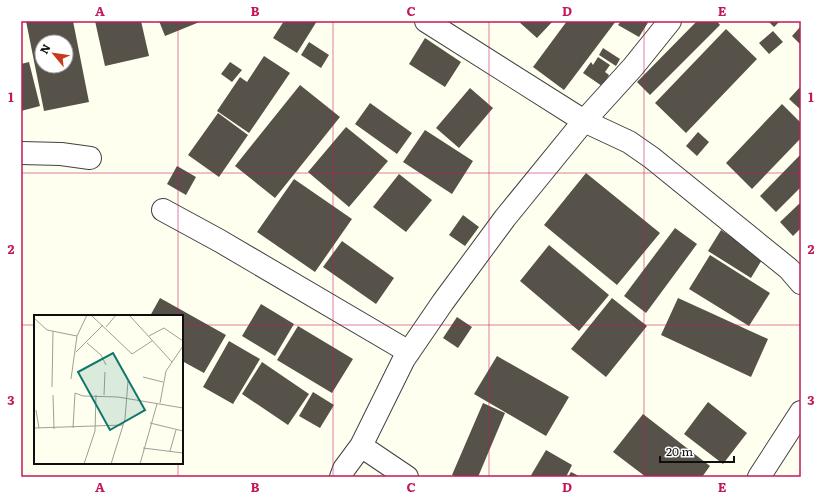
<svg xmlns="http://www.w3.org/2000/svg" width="822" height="498" font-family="Literata,serif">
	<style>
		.building { fill: #575249; fill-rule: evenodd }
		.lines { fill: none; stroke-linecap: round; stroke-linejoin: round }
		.minor-casing { stroke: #414141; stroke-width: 24 }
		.minor { stroke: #fff; stroke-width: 22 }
		.grid { fill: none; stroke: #c2185b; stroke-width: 1; stroke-opacity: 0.55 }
		.inset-road { fill: none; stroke: #9f9f95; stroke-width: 1 }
		.view { fill: #0f766e; fill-opacity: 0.15; stroke: #0f766e; stroke-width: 2 }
		.inset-edge { fill: none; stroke: #0e0e0e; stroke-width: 2 }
		.neatline { fill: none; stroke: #c2185b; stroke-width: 1.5 }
		.grid-label { font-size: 13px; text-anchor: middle; font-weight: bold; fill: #c2185b }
	</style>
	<rect width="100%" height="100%" fill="#ffffef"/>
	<path class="building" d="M 26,21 L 73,21 L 89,102 L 44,111 ZM 42,42 L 66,42 L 66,66 L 42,66 Z
		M 95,21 L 141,21 L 149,56 L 105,66 Z
		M 159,21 L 202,21 L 165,36 Z
		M 284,21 L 317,21 L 297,53 L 273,38 Z
		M 518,21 L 553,21 L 537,38 Z
		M 567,21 L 616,21 L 564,90 L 533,67 Z
		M 621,21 L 649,21 L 639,37 L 618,25 Z
		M 697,21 L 717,21 L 720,25 L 650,95 L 637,82 Z
		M 768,21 L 780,21 L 774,27 Z
		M 801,26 L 801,45 L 792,36 Z
		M 726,29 L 757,59 L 686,133 L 655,103 Z
		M 773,31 L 783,42 L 769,54 L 759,43 Z
		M 425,38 L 461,62 L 445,87 L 409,64 Z
		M 309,42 L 329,55 L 321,68 L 301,55 Z
		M 603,48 L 620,59 L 616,66 L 599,55 Z
		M 264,56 L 290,73 L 249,133 L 217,111 L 240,77 L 247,82 Z
		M 598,57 L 610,65 L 605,72 L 609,75 L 602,86 L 583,73 L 591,62 L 593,65 Z
		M 29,62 L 40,106 L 21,111 L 21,64 Z
		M 230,62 L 242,70 L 232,82 L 221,74 Z
		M 300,85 L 340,117 L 275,198 L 235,166 Z
		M 801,86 L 801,110 L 789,99 Z
		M 470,88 L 493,108 L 459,148 L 436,128 Z
		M 370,103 L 412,133 L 397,154 L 355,124 Z
		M 782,104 L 801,123 L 801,138 L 752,189 L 726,163 Z
		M 218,113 L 248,135 L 219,177 L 188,155 Z
		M 346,127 L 388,161 L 349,207 L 308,172 Z
		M 425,130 L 473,161 L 452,194 L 403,162 Z
		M 698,132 L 709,142 L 697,156 L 686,146 Z
		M 801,154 L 801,187 L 776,212 L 760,196 Z
		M 177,166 L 196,177 L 186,195 L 167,184 Z
		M 586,173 L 660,233 L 617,285 L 544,225 Z
		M 399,174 L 432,200 L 406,232 L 373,207 Z
		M 294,179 L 352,219 L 315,272 L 257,232 Z
		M 801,202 L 801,228 L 793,236 L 780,222 Z
		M 463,215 L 479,227 L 465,246 L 449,235 Z
		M 675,228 L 697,244 L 646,313 L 624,296 Z
		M 721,230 L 763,258 L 751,278 L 708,251 Z
		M 342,241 L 394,278 L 376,304 L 323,267 Z
		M 549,245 L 609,295 L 579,331 L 520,281 Z
		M 710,255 L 770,293 L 749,326 L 689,289 Z
		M 160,298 L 226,335 L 204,373 L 182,361 L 182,316 L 150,316 Z
		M 612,298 L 647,326 L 606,377 L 571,349 Z
		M 678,298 L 768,339 L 751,377 L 661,335 Z
		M 261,304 L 294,324 L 275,356 L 242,336 Z
		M 457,317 L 472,327 L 458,348 L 443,338 Z
		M 298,326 L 353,359 L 332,393 L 277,360 Z
		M 229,341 L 260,359 L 233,404 L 203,387 Z
		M 497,356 L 569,397 L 546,436 L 474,394 Z
		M 262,362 L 309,394 L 288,425 L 242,394 Z
		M 313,392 L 334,405 L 320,428 L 299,416 Z
		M 708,402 L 747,433 L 723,464 L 684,434 Z
		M 483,403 L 505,413 L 478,477 L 458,477 L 452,475 Z
		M 643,414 L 710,466 L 702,477 L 646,477 L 613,452 Z
		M 546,450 L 572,465 L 566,477 L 530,477 Z
		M 571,472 L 581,477 L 568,477 Z"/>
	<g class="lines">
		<defs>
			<path id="minor" d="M 426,21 L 584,121 L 629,142 L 652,158 L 789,269 L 801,283
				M 21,153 L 61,154 L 90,158
				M 163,210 L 220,241 L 409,352
				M 361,446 L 407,477
				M 341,477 L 344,469 L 361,446 L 404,359 L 443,302 L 505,218 L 584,121 L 633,67 L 670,21
				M 759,477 L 801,412"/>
		</defs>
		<use href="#minor" class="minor-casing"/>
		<use href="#minor" class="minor"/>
	</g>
	<path class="grid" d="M 178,21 L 178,316M 333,21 L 333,477M 489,21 L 489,477M 644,21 L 644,477M 21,173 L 801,173M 21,325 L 35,325M 182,325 L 801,325M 178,463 L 178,477"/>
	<g transform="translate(34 315)">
		<rect width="149" height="149" fill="#ffffef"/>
		<path class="inset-road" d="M 57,0 L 98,39 L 118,26M 95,0 L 138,47M 0,3 L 13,15 L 43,21M 72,12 L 82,0M 115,21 L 130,13 L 149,26M 53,28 L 67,40 L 72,50M 42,37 L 69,10M 109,62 L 129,67M 37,64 L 43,21 L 53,0M 18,72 L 19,16M 19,80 L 20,114M 70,80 L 71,57M 126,88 L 132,56 L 149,31M 2,95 L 5,113M 116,108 L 149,116M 0,113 L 89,110M 39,113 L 41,78 L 49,81 L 84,82 L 149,93M 109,133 L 149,138M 136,136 L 142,115M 50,149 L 61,116 L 62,80M 77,149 L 91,104 L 94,66M 106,149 L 123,89"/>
		<path class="view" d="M 79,38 L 111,95 L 76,115 L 44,57 Z"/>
		<rect width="149" height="149" class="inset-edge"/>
	</g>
	<rect width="822" height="498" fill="none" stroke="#ffffff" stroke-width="44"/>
	<g transform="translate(54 54) rotate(299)"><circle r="19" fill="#ffffff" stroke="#9f9f9f"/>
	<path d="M0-3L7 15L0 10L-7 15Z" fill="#c73b1d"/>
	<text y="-6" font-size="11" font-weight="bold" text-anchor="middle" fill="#0e0e0e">N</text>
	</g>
	<path d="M660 456v6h74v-6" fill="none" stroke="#0e0e0e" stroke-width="2"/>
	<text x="666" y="456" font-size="12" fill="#0e0e0e" stroke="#ffffff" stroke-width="3" paint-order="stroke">20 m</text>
	<rect x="22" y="22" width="778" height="454" class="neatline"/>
	<g class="grid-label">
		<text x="100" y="16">A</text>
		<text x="255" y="16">B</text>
		<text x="411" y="16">C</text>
		<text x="567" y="16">D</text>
		<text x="722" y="16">E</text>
		<text x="11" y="102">1</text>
		<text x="811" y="102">1</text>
		<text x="11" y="254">2</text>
		<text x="811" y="254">2</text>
		<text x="11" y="405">3</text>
		<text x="811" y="405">3</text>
		<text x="100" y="492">A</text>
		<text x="255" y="492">B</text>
		<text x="411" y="492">C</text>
		<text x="567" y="492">D</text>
		<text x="722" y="492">E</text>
	</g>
</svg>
